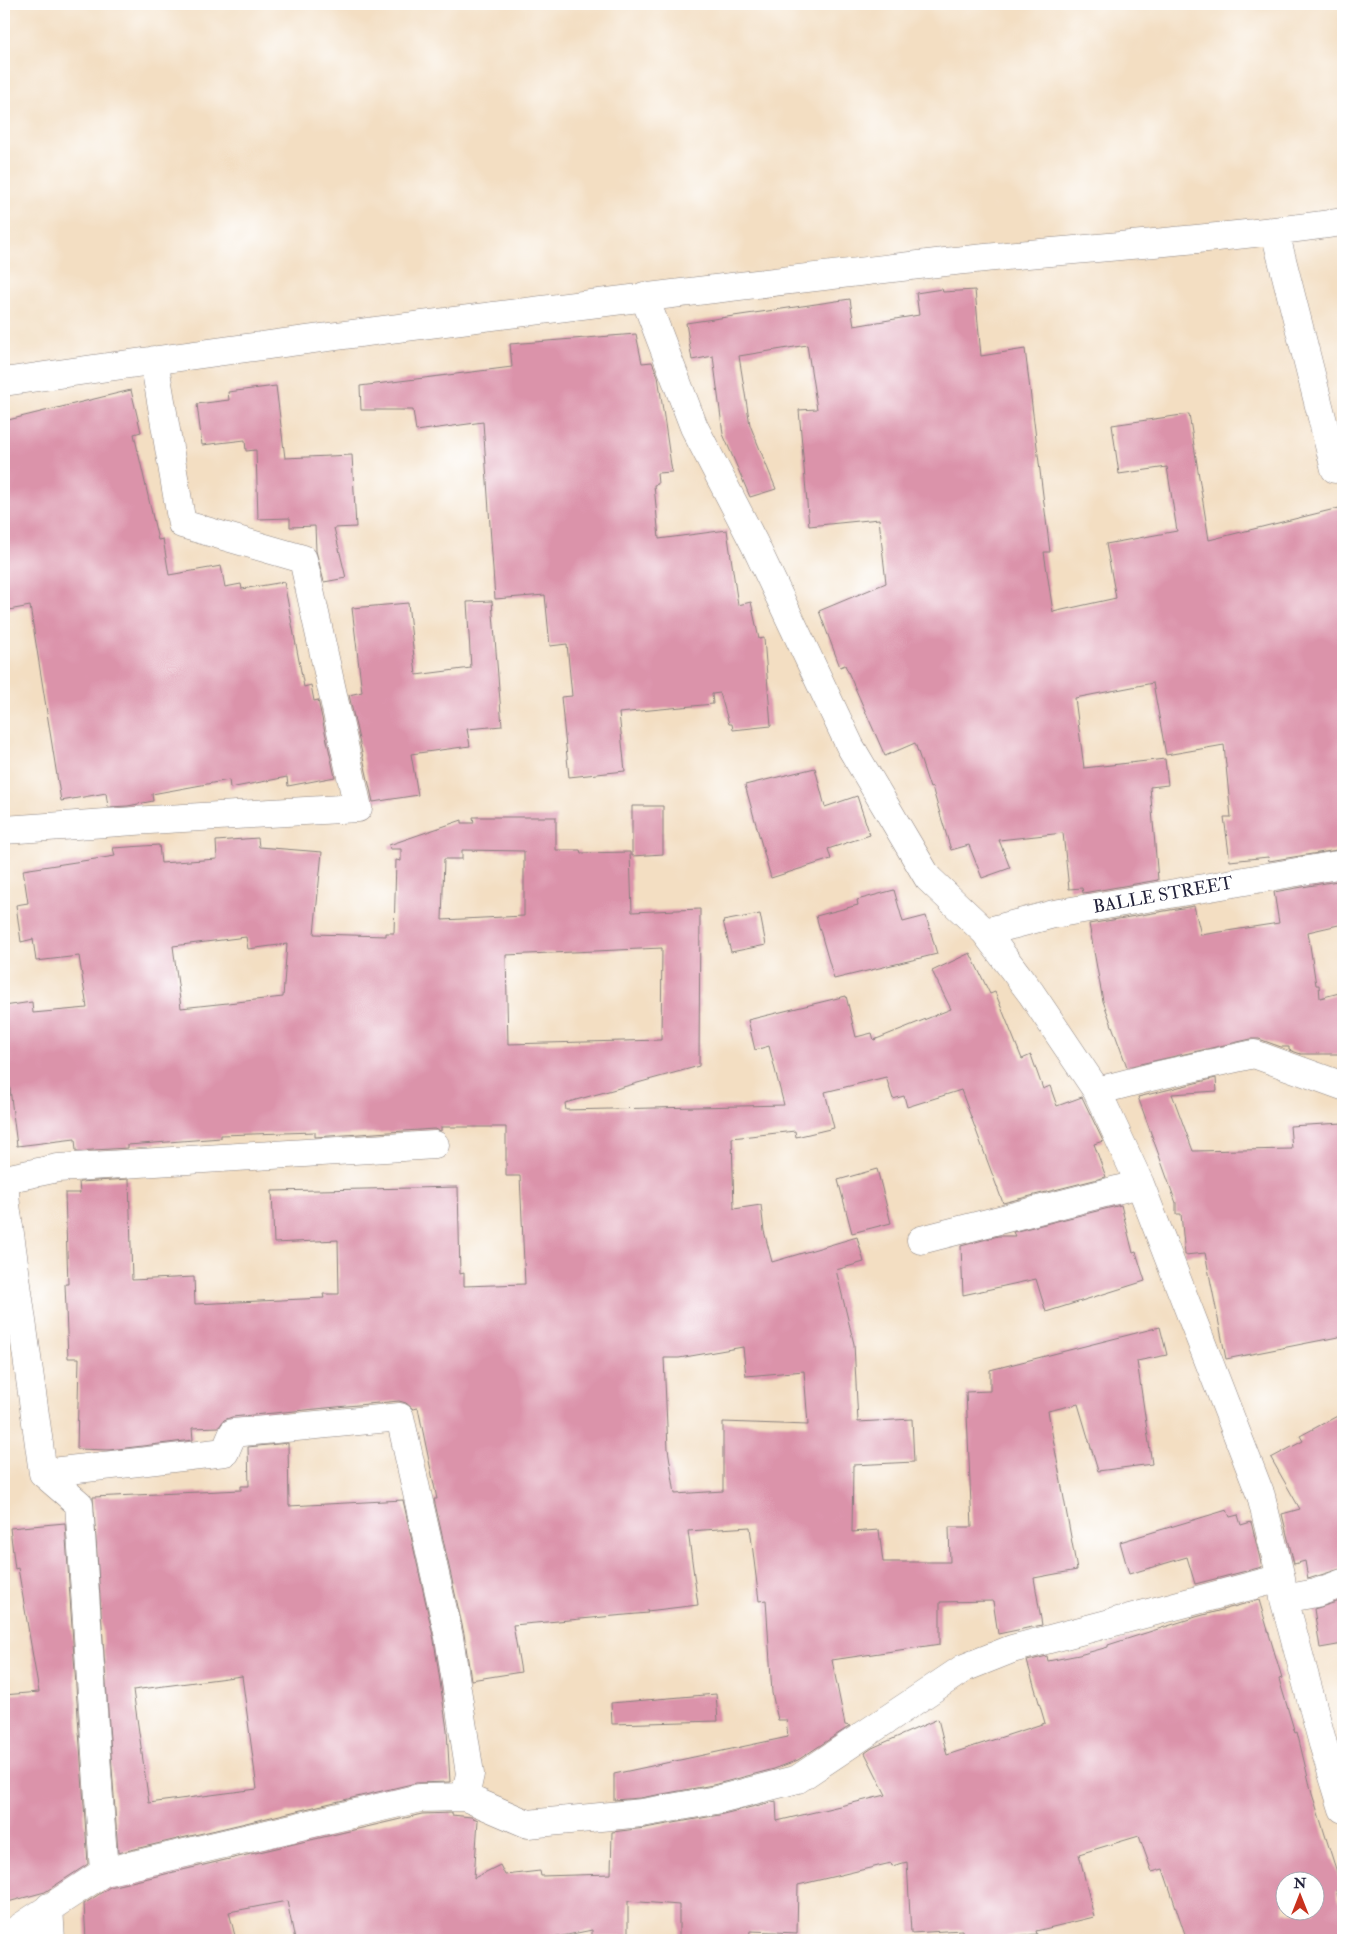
<svg xmlns="http://www.w3.org/2000/svg" width="1347" height="1944" font-family="'IM FELL Double Pica',serif">
	<style>
		.building { fill: #db93aa; fill-rule: evenodd }
		.lines { fill: none; stroke-linecap: round; stroke-linejoin: round }
		.minor-casing { stroke: #8a807e; stroke-width: 29 }
		.minor { stroke: #fff; stroke-width: 28 }
		.labels { text-anchor: middle; dominant-baseline: central; stroke-width: 5; stroke-linejoin: round; paint-order: stroke }
		.street-label { font-size: 18px; fill: #22223b; stroke: #fff }
	</style>
	<rect width="100%" height="100%" fill="#fff"/>
	<filter id="ink" filterUnits="userSpaceOnUse"><feTurbulence type="fractalNoise" baseFrequency=".02" numOctaves="2"/><feDisplacementMap in="SourceGraphic" scale="10" xChannelSelector="R" yChannelSelector="G"/><feConvolveMatrix kernelMatrix="1 2 1 2 8 2 1 2 1" color-interpolation-filters="sRGB"/></filter>
	<filter id="wash" filterUnits="userSpaceOnUse"><feTurbulence type="fractalNoise" baseFrequency=".0096" numOctaves="4" result="noise"/><feDisplacementMap in="SourceGraphic" scale="20" xChannelSelector="R" yChannelSelector="G"/><feGaussianBlur stdDeviation="1.12" result="paint"/><feColorMatrix in="noise" values="0 0 0 0 0 0 0 0 0 0 0 0 0 0 0 0 0 1.4 0 .05"/><feComposite in="paint" operator="in"/></filter>
	<g filter="url(#wash)">
		<rect width="100%" height="100%" fill="#f3dec2"/>
		<g id="blocks">
			<path class="building" d="M 942,289 L 943,292 L 975,290 L 981,356 L 1025,349 L 1050,552 L 1044,552 L 1053,612 L 1116,598 L 1106,544 L 1177,531 L 1167,467 L 1119,474 L 1112,425 L 1189,414 L 1209,540 L 1339,508 L 1343,525 L 1343,849 L 1269,861 L 1268,857 L 1230,861 L 1224,817 L 1231,817 L 1224,745 L 1166,755 L 1153,683 L 1075,698 L 1084,768 L 1165,759 L 1168,785 L 1150,787 L 1158,880 L 1083,893 L 1082,888 L 1069,889 L 1063,833 L 999,840 L 1010,868 L 982,878 L 969,845 L 951,850 L 932,787 L 930,788 L 915,743 L 885,756 L 845,665 L 840,667 L 819,611 L 886,583 L 879,519 L 809,526 L 799,410 L 817,409 L 807,345 L 739,356 L 750,425 L 776,489 L 750,497 L 723,434 L 713,356 L 692,360 L 686,323 L 850,299 L 854,326 L 919,315 L 916,293 Z
				M 636,334 L 642,363 L 652,362 L 658,376 L 672,472 L 657,473 L 658,484 L 654,485 L 659,539 L 727,530 L 738,605 L 751,602 L 759,639 L 764,638 L 771,726 L 733,730 L 732,724 L 729,724 L 720,693 L 712,694 L 713,704 L 619,713 L 625,771 L 569,777 L 561,697 L 572,696 L 567,644 L 550,646 L 545,595 L 495,599 L 483,422 L 416,431 L 413,410 L 361,410 L 360,386 L 512,367 L 510,344 Z
				M 276,386 L 285,458 L 352,455 L 356,527 L 334,528 L 346,578 L 324,582 L 316,551 L 315,526 L 290,527 L 290,518 L 258,519 L 256,450 L 246,451 L 245,440 L 202,445 L 197,404 L 229,400 L 228,392 Z
				M 131,390 L 141,432 L 134,434 L 158,540 L 163,539 L 169,575 L 221,566 L 225,587 L 241,584 L 242,589 L 284,582 L 304,687 L 311,685 L 314,701 L 318,700 L 335,777 L 288,786 L 287,777 L 230,788 L 229,780 L 152,794 L 153,801 L 128,806 L 108,807 L 106,793 L 61,801 L 30,606 L 9,610 L 4,588 L 4,421 Z
				M 492,601 L 502,726 L 467,729 L 470,746 L 411,754 L 418,795 L 373,802 L 349,695 L 362,692 L 352,608 L 408,603 L 416,675 L 471,668 L 467,602 Z
				M 815,768 L 825,807 L 857,796 L 870,835 L 828,849 L 831,859 L 771,878 L 745,785 Z
				M 632,806 L 663,806 L 663,854 L 632,856 Z
				M 473,817 L 556,817 L 556,850 L 580,850 L 581,853 L 630,852 L 632,912 L 700,909 L 699,1066 L 565,1103 L 566,1110 L 784,1105 L 769,1046 L 755,1050 L 748,1020 L 846,996 L 856,1037 L 872,1033 L 874,1040 L 951,1009 L 932,971 L 970,953 L 990,994 L 995,992 L 1022,1059 L 1031,1055 L 1043,1089 L 1050,1086 L 1057,1106 L 1082,1097 L 1103,1141 L 1094,1144 L 1106,1177 L 1003,1203 L 961,1090 L 907,1107 L 904,1096 L 893,1099 L 886,1077 L 825,1092 L 834,1128 L 796,1137 L 795,1131 L 732,1138 L 734,1209 L 761,1205 L 764,1231 L 772,1262 L 857,1237 L 864,1262 L 836,1270 L 854,1344 L 858,1422 L 912,1419 L 914,1462 L 853,1465 L 852,1532 L 879,1530 L 883,1562 L 950,1562 L 949,1527 L 972,1527 L 966,1392 L 990,1391 L 990,1370 L 1160,1327 L 1167,1355 L 1137,1361 L 1152,1464 L 1098,1471 L 1078,1404 L 1048,1411 L 1077,1570 L 1034,1578 L 1042,1625 L 998,1634 L 993,1601 L 940,1602 L 940,1644 L 832,1660 L 845,1725 L 850,1726 L 798,1760 L 774,1769 L 713,1785 L 640,1798 L 614,1800 L 614,1774 L 788,1737 L 786,1720 L 778,1720 L 772,1693 L 766,1600 L 759,1601 L 750,1527 L 688,1531 L 698,1605 L 647,1611 L 648,1613 L 513,1625 L 521,1672 L 471,1680 L 464,1634 L 434,1499 L 437,1499 L 418,1408 L 413,1409 L 406,1403 L 399,1401 L 232,1417 L 224,1420 L 219,1427 L 192,1428 L 193,1440 L 109,1450 L 77,1449 L 79,1358 L 68,1358 L 65,1284 L 68,1284 L 65,1193 L 80,1193 L 79,1182 L 129,1179 L 132,1280 L 194,1277 L 195,1304 L 324,1298 L 323,1294 L 339,1294 L 338,1240 L 274,1243 L 272,1191 L 458,1187 L 460,1274 L 464,1273 L 464,1286 L 525,1284 L 520,1176 L 506,1176 L 506,1127 L 441,1127 L 441,1131 L 434,1129 L 315,1137 L 315,1132 L 221,1135 L 221,1138 L 128,1145 L 128,1148 L 76,1151 L 75,1139 L 17,1146 L 4,1040 L 4,1006 L 32,1002 L 33,1013 L 87,1008 L 79,956 L 36,961 L 33,939 L 21,942 L 16,905 L 28,903 L 23,870 L 115,856 L 113,848 L 159,845 L 161,863 L 217,859 L 216,841 L 258,838 L 259,847 L 322,852 L 314,934 L 386,936 L 386,933 L 394,933 L 396,860 L 401,861 L 401,849 L 390,849 L 389,845 L 462,820 L 462,823 L 474,823 ZM 462,850 L 524,851 L 524,916 L 442,920 L 444,859 L 462,859 ZM 246,937 L 248,949 L 287,944 L 283,997 L 181,1008 L 173,946 ZM 662,948 L 661,1040 L 508,1044 L 506,955 ZM 743,1347 L 746,1376 L 804,1371 L 808,1425 L 723,1422 L 723,1491 L 675,1494 L 668,1449 L 664,1358 L 679,1358 Z
				M 1343,880 L 1343,924 L 1308,932 L 1316,985 L 1319,985 L 1320,998 L 1343,992 L 1343,1054 L 1301,1054 L 1289,1050 L 1289,1047 L 1281,1047 L 1259,1039 L 1251,1039 L 1127,1067 L 1103,1001 L 1089,924 L 1194,906 L 1201,935 L 1279,923 L 1274,892 Z
				M 894,890 L 903,922 L 926,916 L 937,954 L 834,979 L 816,916 L 858,905 L 857,900 Z
				M 760,914 L 766,945 L 731,952 L 723,921 Z
				M 1216,1078 L 1217,1091 L 1172,1094 L 1193,1151 L 1292,1149 L 1290,1126 L 1343,1123 L 1343,1336 L 1226,1359 L 1205,1253 L 1185,1255 L 1181,1214 L 1176,1214 L 1176,1203 L 1138,1097 Z
				M 877,1169 L 891,1223 L 852,1233 L 838,1180 Z
				M 1121,1205 L 1133,1253 L 1136,1252 L 1145,1281 L 1046,1312 L 1036,1279 L 963,1295 L 961,1246 L 998,1236 L 1015,1236 L 1013,1232 Z
				M 1343,1413 L 1343,1568 L 1308,1579 L 1305,1561 L 1294,1564 L 1282,1514 L 1300,1509 L 1271,1458 L 1303,1441 L 1300,1436 Z
				M 288,1443 L 289,1506 L 403,1500 L 434,1640 L 447,1730 L 450,1782 L 416,1783 L 118,1853 L 93,1497 L 241,1490 L 241,1486 L 249,1486 L 248,1447 ZM 242,1676 L 257,1789 L 149,1803 L 133,1690 Z
				M 1227,1510 L 1230,1517 L 1238,1515 L 1241,1525 L 1251,1522 L 1262,1567 L 1195,1584 L 1187,1557 L 1129,1574 L 1120,1542 Z
				M 65,1523 L 88,1864 L 45,1892 L 4,1903 L 4,1695 L 39,1692 L 18,1568 L 15,1569 L 10,1528 Z
				M 1259,1600 L 1282,1678 L 1279,1679 L 1295,1733 L 1297,1732 L 1312,1794 L 1342,1888 L 1336,1890 L 1343,1913 L 1343,1940 L 1187,1940 L 1163,1869 L 1152,1872 L 1139,1836 L 1079,1854 L 1094,1917 L 1036,1931 L 1037,1934 L 963,1940 L 962,1930 L 911,1933 L 907,1862 L 892,1866 L 891,1863 L 798,1885 L 797,1933 L 750,1931 L 749,1940 L 679,1940 L 679,1905 L 628,1901 L 628,1937 L 592,1937 L 592,1930 L 543,1940 L 295,1940 L 287,1901 L 229,1912 L 236,1940 L 86,1940 L 84,1904 L 110,1887 L 422,1814 L 452,1813 L 452,1815 L 471,1817 L 478,1820 L 474,1878 L 500,1865 L 505,1875 L 540,1871 L 541,1876 L 611,1874 L 612,1832 L 645,1828 L 719,1815 L 776,1801 L 777,1821 L 886,1795 L 865,1753 L 872,1748 L 938,1719 L 947,1755 L 1045,1723 L 1027,1661 L 1047,1656 L 1048,1661 L 1079,1655 L 1108,1647 L 1108,1645 L 1196,1617 ZM 1284,1882 L 1314,1882 L 1314,1912 L 1284,1912 Z
				M 1343,1600 L 1343,1644 L 1320,1648 L 1314,1609 Z
				M 716,1694 L 718,1721 L 612,1724 L 611,1703 Z"/>
		</g>
	</g>
	<g filter="url(#ink)">
		<use href="#blocks" fill-opacity="0" stroke="#8a807e" stroke-width="1"/>
		<g class="lines">
			<defs>
				<path id="minor" d="M 1275,232 L 1335,469
					M 644,296 L 694,427 L 754,543 L 850,746 L 928,878 L 985,932 L 1031,993 L 1097,1091 L 1140,1184 L 1261,1496 L 1281,1578 L 1284,1599 L 1323,1744 L 1343,1809
					M 4,382 C 317,336 631,298 945,262 C 1078,248 1211,241 1343,222
					M 4,830 L 149,820 L 358,808 L 303,559 L 182,524 L 154,360
					M 985,932 L 1054,914 L 1343,864
					M 1097,1091 L 1155,1076 L 1254,1054 L 1343,1086
					M 4,1179 L 6,1205 L 43,1473 L 79,1504 L 104,1872
					M 5,1179 L 58,1168 L 435,1145
					M 921,1240 L 1140,1184
					M 43,1473 L 225,1452 L 233,1433 L 400,1417 L 449,1637 L 470,1774 L 465,1797
					M 1284,1599 L 1316,1593 L 1343,1583
					M 49,1907 L 51,1940
					M 4,1938 L 104,1872 L 420,1798 L 465,1797 L 528,1824 L 642,1813 L 716,1800 L 798,1779 L 964,1668 L 1012,1649 L 1281,1578"/>
			</defs>
			<use href="#minor" class="minor-casing"/>
			<use href="#minor" class="minor"/>
		</g>
	</g>
	<g class="labels">
		<g class="street-label">
			<text transform="translate(1163 895) rotate(-10)">BALLE STREET</text>
		</g>
	</g>
	<rect width="1347" height="1944" fill="none" stroke="#fff" stroke-width="20"/>
	<g transform="translate(1300 1896)"><circle r="24" fill="#ffffff" stroke="#a7a7b1"/>
	<path d="M0-4L9 19L0 12L-9 19Z" fill="#c8321e"/>
	<text y="-8" font-size="14" font-weight="bold" text-anchor="middle" fill="#22223b">N</text>
	</g>
</svg>
